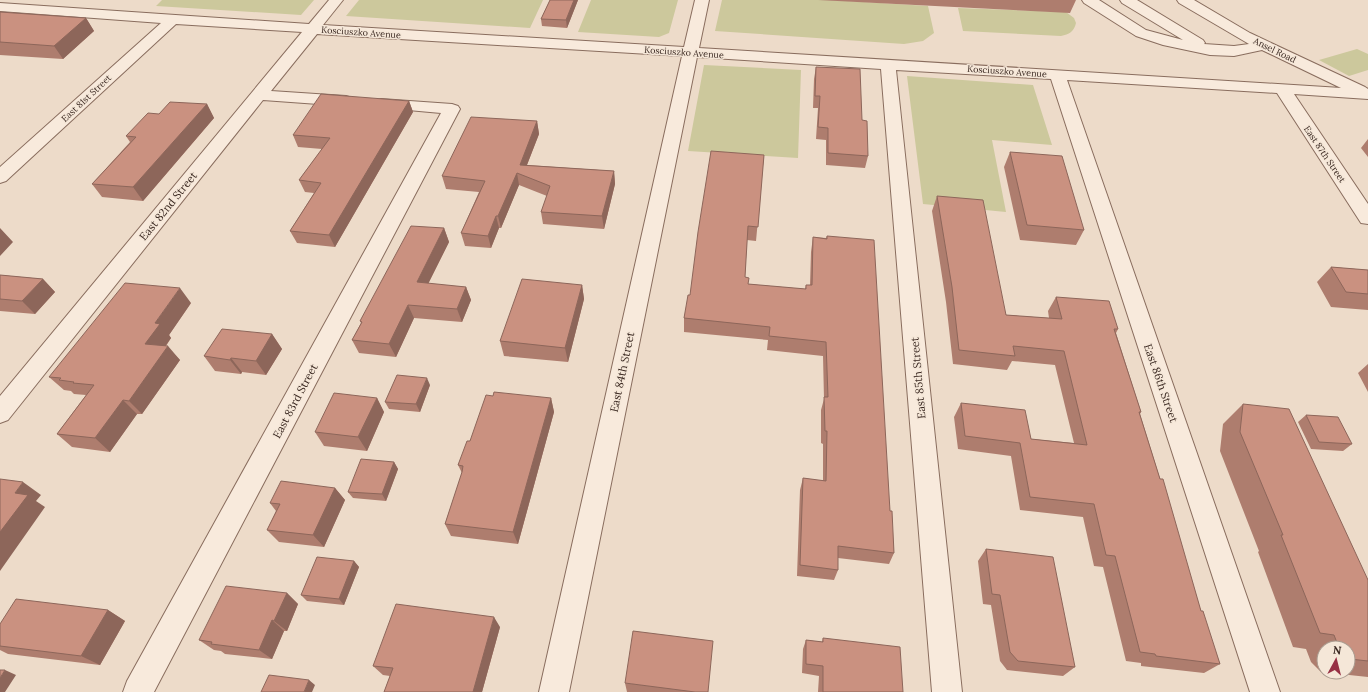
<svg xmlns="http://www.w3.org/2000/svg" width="1368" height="692" font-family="Lora,serif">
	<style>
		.green { fill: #ccc89c }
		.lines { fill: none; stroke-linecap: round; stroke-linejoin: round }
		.minor-casing { stroke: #896d5e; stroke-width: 2 }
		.minor { fill: #f8eadc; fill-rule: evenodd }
		.wall { fill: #ae7d6e; fill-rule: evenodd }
		.shaded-wall { fill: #8d665a }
		.building { fill: #ca9180; stroke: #8d665a }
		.labels { text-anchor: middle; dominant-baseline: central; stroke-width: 3; stroke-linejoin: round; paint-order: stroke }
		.far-street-label { font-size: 9px; fill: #3a2821; stroke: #f5e7d8 }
		.street-label { font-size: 11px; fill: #3a2821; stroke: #f5e7d8 }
	</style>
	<rect width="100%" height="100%" fill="#eddbc9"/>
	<path class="green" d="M 162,0 L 314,0 L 301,15 L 156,6 Z
		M 359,0 L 543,0 L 530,28 L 346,16 Z
		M 591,0 L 678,0 L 669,33 L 659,37 L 578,32 Z
		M 722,0 L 832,0 L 928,6 L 934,33 L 923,41 L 904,44 L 715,31 Z
		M 958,8 L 1066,12 L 1074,18 L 1076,23 C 1074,32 1069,34 1061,36 L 963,31 Z
		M 1357,49 L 1368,54 L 1368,70 L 1349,76 L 1319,60 Z
		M 704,65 L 801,70 L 798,158 L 688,151 Z
		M 907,76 L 1033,85 L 1052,145 L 992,140 L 1006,212 L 923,204 Z"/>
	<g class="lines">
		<defs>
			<path id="minor" d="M 329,0 L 343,0 L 323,25 L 684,47 L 695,0 L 709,0 L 699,48 L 1341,88 L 1262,50 L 1234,56 L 1210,55 L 1163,45 L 1136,36 L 1084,3 L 1082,0 L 1099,0 L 1146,30 L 1183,40 L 1122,3 L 1120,0 L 1137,0 L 1203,40 L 1205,43 L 1204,44 L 1234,46 L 1249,44 L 1179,3 L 1177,0 L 1194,0 L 1250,33 L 1365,87 L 1368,89 L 1368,99 L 1294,94 L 1368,204 L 1368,224 L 1361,223 L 1277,93 L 1067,80 L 1280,692 L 1250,692 L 1051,79 L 896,70 L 962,692 L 932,692 L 881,69 L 697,57 L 569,692 L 539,692 L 682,56 L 317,34 L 271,91 L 346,96 L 352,98 L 354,101 L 352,104 L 346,106 L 263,100 L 8,420 L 0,423 L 0,396 L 302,32 L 176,24 L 6,181 L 0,183 L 0,167 L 161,23 L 0,11 L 0,3 L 309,24 Z
				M 381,99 L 452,104 L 458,106 L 460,109 L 154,692 L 123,692 L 127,681 L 441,113 L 375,107 L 373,104 L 375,101 Z"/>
		</defs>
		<use href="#minor" class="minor-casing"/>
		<use href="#minor" class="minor"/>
	</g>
	<path class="wall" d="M 550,0 L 578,0 L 567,28 L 542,26 L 541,19 Z
		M 818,0 L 1076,0 L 1070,13 Z
		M 0,12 L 86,18 L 94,31 L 63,59 L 0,55 Z
		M 816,67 L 862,120 L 868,156 L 865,168 L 826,165 L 826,140 L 816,139 L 818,108 L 813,108 L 814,79 Z
		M 409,101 L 413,112 L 335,247 L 297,243 L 290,231 L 314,193 L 305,192 L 299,180 L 322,149 L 298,147 L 293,135 Z
		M 207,104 L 214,118 L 143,201 L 102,197 L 92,184 L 130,142 L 126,136 Z
		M 537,121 L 539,134 L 527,165 L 614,171 L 615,184 L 604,229 L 543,224 L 541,212 L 547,196 L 519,185 L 501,228 L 499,228 L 491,248 L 465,246 L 461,233 L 479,192 L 446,189 L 442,176 Z
		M 1368,139 L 1368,157 L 1361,148 Z
		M 1010,152 L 1084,230 L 1076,245 L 1020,240 L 1004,167 Z
		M 764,155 L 756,241 L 747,240 L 745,277 L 748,284 L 805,289 L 806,285 L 810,285 L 811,252 L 813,237 L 826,238 L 827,236 L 890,511 L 894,553 L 889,564 L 838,558 L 838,570 L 834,580 L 797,576 L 800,490 L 803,478 L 823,481 L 823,444 L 821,443 L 821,410 L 824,399 L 823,356 L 767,350 L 768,340 L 684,332 L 684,318 L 690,295 Z
		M 937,196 L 1006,315 L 1049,318 L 1048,311 L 1056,297 L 1118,329 L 1116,333 L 1141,412 L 1140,414 L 1201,611 L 1220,664 L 1204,673 L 1141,666 L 1141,663 L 1126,661 L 1103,567 L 1094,566 L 1083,517 L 1020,510 L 1011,456 L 958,449 L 954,417 L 961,403 L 1031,439 L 1074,443 L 1055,365 L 1012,361 L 1007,370 L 953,364 L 946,302 L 932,211 Z
		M 444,228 L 449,242 L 428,284 L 466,287 L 471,300 L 462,322 L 414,318 L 396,357 L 359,353 L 352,340 L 361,323 L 360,321 Z
		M 1331,267 L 1368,270 L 1368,310 L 1331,307 L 1317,282 Z
		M 0,275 L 43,279 L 55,292 L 35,314 L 0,311 Z
		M 582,285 L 584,299 L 568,362 L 504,356 L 500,341 Z
		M 191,303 L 169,335 L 171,338 L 166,346 L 180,360 L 142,414 L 137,414 L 110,452 L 72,447 L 57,434 L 86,395 L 74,394 L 71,391 L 64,390 L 49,377 Z
		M 272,334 L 282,349 L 266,375 L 242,372 L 241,374 L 215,371 L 204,356 Z
		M 1368,364 L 1368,392 L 1358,373 Z
		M 430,385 L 420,412 L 389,409 L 385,402 Z
		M 493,396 L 551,398 L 554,412 L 518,544 L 451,536 L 445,524 L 462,473 L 458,465 Z
		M 377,398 L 384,412 L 367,451 L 324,446 L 315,432 Z
		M 1243,404 L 1368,580 L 1368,677 L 1321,672 L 1311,662 L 1306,649 L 1293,647 L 1258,552 L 1259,551 L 1220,451 L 1223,424 ZM 1324,648 L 1348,648 L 1348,672 L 1324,672 Z
		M 1306,415 L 1352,444 L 1343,451 L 1311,449 L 1298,422 Z
		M 394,462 L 398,469 L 386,501 L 353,498 L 348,492 Z
		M 335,488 L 345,500 L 324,547 L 279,542 L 267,530 L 276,511 L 270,503 Z
		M 986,549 L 1075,667 L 1063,676 L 1007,670 L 1000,661 L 991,605 L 983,604 L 978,561 Z
		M 354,561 L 359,567 L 344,605 L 307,601 L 301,595 Z
		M 287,593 L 298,604 L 287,631 L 284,631 L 272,659 L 225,654 L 221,651 L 214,650 L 199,640 Z
		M 108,610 L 125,621 L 100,665 L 8,654 L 0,650 L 0,624 Z
		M 500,627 L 482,692 L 384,692 L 390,676 L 383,675 L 373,666 Z
		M 823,638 L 903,692 L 818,692 L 819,676 L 802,673 L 803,649 L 806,640 L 822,642 Z
		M 625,683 L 708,692 L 627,692 Z"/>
	<path class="shaded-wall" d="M 574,0 L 578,0 L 567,28 L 566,20 Z
		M 86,18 L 94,31 L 63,59 L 54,46 Z
		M 409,101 L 413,112 L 335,247 L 329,235 Z
		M 207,104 L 214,118 L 143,201 L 133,187 Z
		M 537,121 L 539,134 L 523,175 L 520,165 Z
		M 614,171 L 615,184 L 604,229 L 602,216 Z
		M 517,173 L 519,185 L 501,228 L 498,216 Z
		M 496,216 L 499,228 L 491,248 L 488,236 Z
		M 0,228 L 13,242 L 0,256 Z
		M 444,228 L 449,242 L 422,296 L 417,282 Z
		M 43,279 L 55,292 L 35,314 L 22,301 Z
		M 582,285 L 584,299 L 568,362 L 565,348 Z
		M 466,287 L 471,300 L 462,322 L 457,309 Z
		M 180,288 L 191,303 L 169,335 L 171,338 L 157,358 L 145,344 L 155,323 Z
		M 408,305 L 414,318 L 396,357 L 389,344 Z
		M 272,334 L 282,349 L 266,375 L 256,361 Z
		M 168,346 L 180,360 L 142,414 L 129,401 Z
		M 231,358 L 242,372 L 241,374 L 230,360 Z
		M 427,378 L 430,385 L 420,412 L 416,404 Z
		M 377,398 L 384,412 L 367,451 L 358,437 Z
		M 551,398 L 554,412 L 518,544 L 513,532 Z
		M 123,400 L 137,414 L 110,452 L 95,438 Z
		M 394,462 L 398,469 L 386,501 L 382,494 Z
		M 23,482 L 41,495 L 36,501 L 45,507 L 0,571 L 0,532 L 15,493 Z
		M 335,488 L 345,500 L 324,547 L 313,535 Z
		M 354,561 L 359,567 L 344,605 L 339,599 Z
		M 287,593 L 298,604 L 287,631 L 274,621 Z
		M 108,610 L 125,621 L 100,665 L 81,656 Z
		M 494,617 L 500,627 L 482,692 L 473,692 Z
		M 272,620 L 284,631 L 272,659 L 259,650 Z
		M 5,670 L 16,675 L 5,692 L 0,692 L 0,678 Z
		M 309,680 L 315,685 L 312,692 L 304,692 Z"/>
	<path class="building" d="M 550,0 L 574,0 L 566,20 L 541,19 Z
		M 0,12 L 86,18 L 54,46 L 0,42 Z
		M 816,67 L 860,69 L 862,120 L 867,121 L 868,156 L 828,153 L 828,128 L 818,127 L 820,96 L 815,96 Z
		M 321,94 L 409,101 L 329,235 L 290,231 L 321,183 L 299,180 L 330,138 L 293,135 Z
		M 170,102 L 207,104 L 133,187 L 92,184 L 136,137 L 126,136 L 148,113 L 159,114 Z
		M 471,117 L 537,121 L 520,165 L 614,171 L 602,216 L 541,212 L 550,186 L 517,173 L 498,216 L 496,216 L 488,236 L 461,233 L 485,181 L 442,176 Z
		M 711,151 L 764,155 L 758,227 L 748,226 L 745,277 L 749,278 L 748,284 L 806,289 L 806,285 L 812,285 L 813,237 L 827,239 L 827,236 L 874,240 L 890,511 L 892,511 L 894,553 L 838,546 L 838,570 L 800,565 L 803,478 L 826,481 L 827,431 L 825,431 L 824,397 L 828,397 L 826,342 L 769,336 L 770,327 L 684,318 L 688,295 L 690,295 L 698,232 Z
		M 1010,152 L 1062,156 L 1084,230 L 1027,225 Z
		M 937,196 L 983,200 L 1006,315 L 1062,319 L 1056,297 L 1109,301 L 1118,329 L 1114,329 L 1141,412 L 1139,412 L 1160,479 L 1163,479 L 1201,611 L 1203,611 L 1220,664 L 1156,656 L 1155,654 L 1140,652 L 1115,556 L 1106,555 L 1094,504 L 1030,497 L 1020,443 L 965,436 L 961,403 L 1025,410 L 1031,439 L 1087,445 L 1064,351 L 1013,346 L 1015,356 L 959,350 L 952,287 Z
		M 411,226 L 444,228 L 417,282 L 466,287 L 457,309 L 408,305 L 389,344 L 352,340 L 362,322 L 360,321 Z
		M 1331,267 L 1368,270 L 1368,294 L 1346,292 Z
		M 0,275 L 43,279 L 22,301 L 0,299 Z
		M 522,279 L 582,285 L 565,348 L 500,341 Z
		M 125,283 L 180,288 L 155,323 L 160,324 L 145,344 L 168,346 L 129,401 L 123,400 L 95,438 L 57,434 L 94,385 L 73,383 L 74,382 L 59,380 L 61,378 L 49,377 Z
		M 222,329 L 272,334 L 256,361 L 231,358 L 230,360 L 204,356 Z
		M 397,375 L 427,378 L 416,404 L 385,402 Z
		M 494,392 L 551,398 L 513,532 L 445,524 L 462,472 L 463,466 L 458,465 L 467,441 L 470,441 L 486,395 L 493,396 Z
		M 334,393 L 377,398 L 358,437 L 315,432 Z
		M 1243,404 L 1289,409 L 1368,580 L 1368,661 L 1350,659 L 1348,657 L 1348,648 L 1339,648 L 1334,635 L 1320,633 L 1281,535 L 1283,535 L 1240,432 Z
		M 1306,415 L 1338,417 L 1352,444 L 1319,442 Z
		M 361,459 L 394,462 L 382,494 L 348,492 Z
		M 0,479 L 23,482 L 15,493 L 28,495 L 0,532 Z
		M 281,481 L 335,488 L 313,535 L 267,530 L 280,504 L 270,503 Z
		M 986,549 L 1053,557 L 1075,667 L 1018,661 L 1010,652 L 1000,595 L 992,594 Z
		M 317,557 L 354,561 L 339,599 L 301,595 Z
		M 226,586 L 287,593 L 274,621 L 272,620 L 259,650 L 211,644 L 212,642 L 199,640 Z
		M 16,599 L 108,610 L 81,656 L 0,646 L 0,624 Z
		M 396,604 L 494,617 L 473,692 L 384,692 L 393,668 L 373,666 Z
		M 633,631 L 713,641 L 708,692 L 695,692 L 625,683 Z
		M 823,638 L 900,647 L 903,692 L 823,692 L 823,666 L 806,664 L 806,640 L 823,642 Z
		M 0,670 L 5,670 L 0,678 Z
		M 269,675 L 309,680 L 304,692 L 261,692 Z"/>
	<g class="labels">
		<g class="far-street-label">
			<text transform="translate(361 32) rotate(4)">Kosciuszko Avenue</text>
			<text transform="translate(1275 50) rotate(26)">Ansel Road</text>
			<text transform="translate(684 52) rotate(4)">Kosciuszko Avenue</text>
			<text transform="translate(1007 71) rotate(4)">Kosciuszko Avenue</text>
			<text transform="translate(86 98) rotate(-43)">East 81st Street</text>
			<text transform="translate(1325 154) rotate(56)">East 87th Street</text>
		</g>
		<g class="street-label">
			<text transform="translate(168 206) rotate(-51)">East 82nd Street</text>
			<text transform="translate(622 372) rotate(-78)">East 84th Street</text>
			<text transform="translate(918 378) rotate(-95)">East 85th Street</text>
			<text transform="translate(1161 383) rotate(71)">East 86th Street</text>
			<text transform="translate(295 401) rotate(-62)">East 83rd Street</text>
		</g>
	</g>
	<g transform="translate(1336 660) rotate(7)"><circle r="19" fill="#f5e7d8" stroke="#aa9b8f"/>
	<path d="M0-3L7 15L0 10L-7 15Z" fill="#973044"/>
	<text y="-6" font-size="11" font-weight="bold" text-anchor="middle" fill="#3a2821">N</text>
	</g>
</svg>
